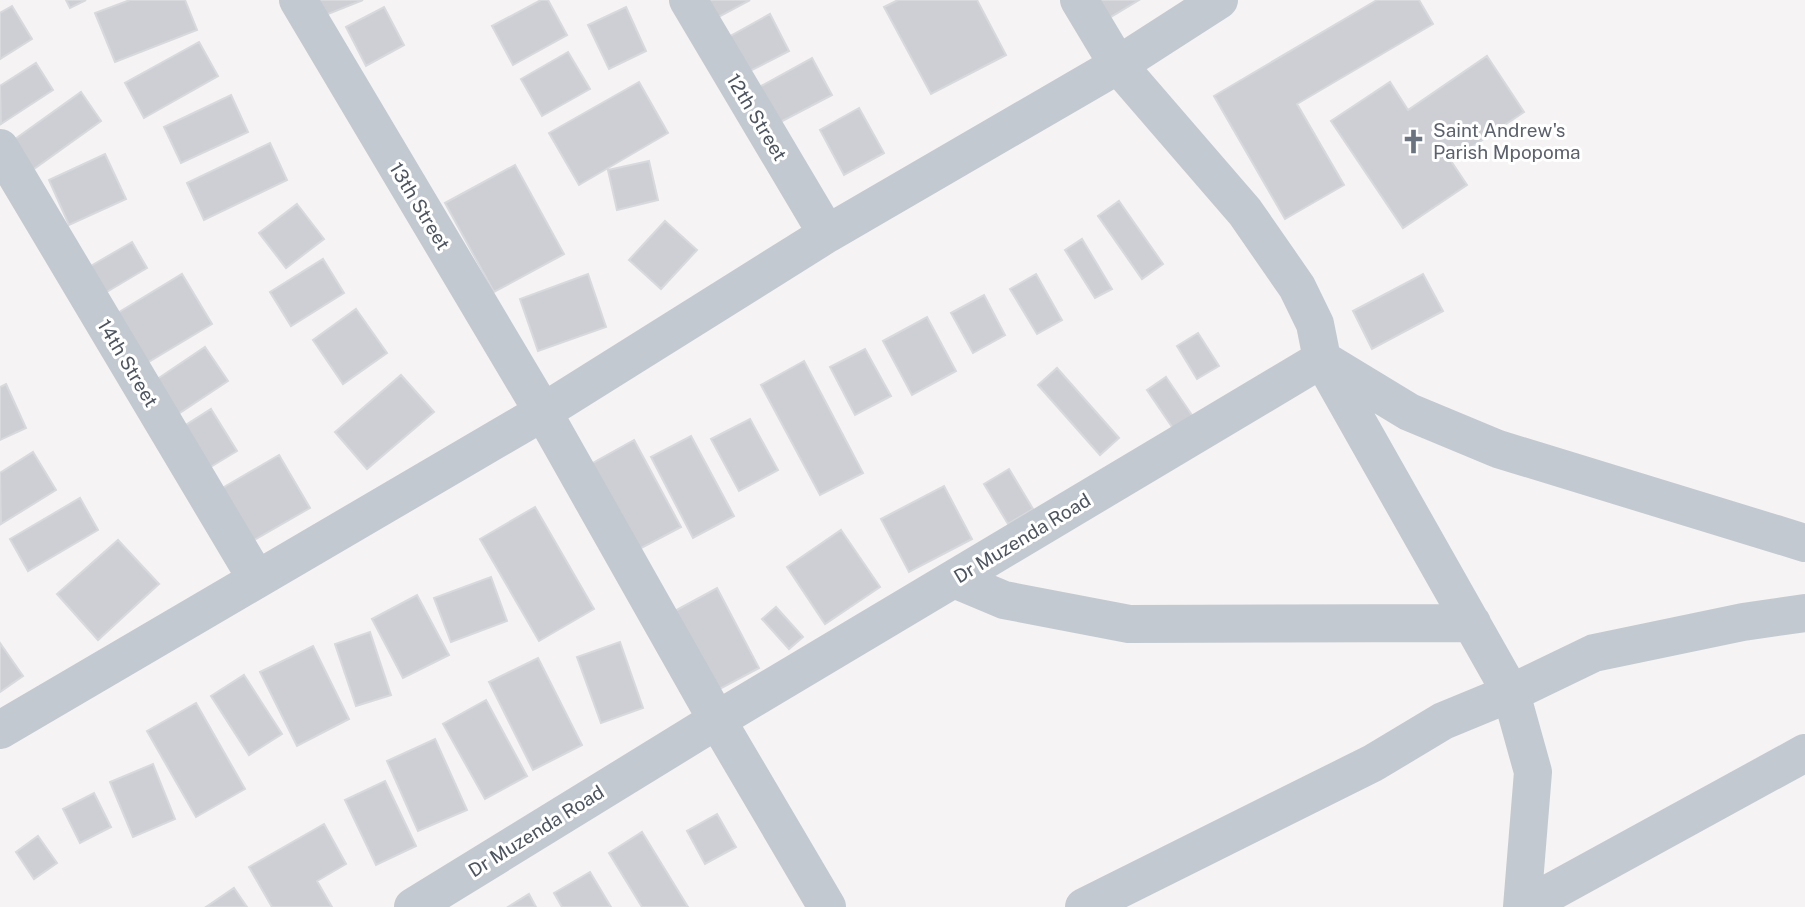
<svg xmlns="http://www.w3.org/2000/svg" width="1805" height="907" font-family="'Public Sans',sans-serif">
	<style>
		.building { fill: #cdcfd4; stroke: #d7d9dd; stroke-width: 2 }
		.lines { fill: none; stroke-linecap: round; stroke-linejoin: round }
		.street { stroke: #c2c9d0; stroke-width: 38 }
		.labels { text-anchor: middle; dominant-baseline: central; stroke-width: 6; stroke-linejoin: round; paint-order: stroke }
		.street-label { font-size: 19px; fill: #4c545f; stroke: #fff }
		.worship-label { font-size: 19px; fill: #5b616d; stroke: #fff; text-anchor: start }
	</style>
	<rect width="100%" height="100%" fill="#f5f3f3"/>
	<path class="building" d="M 66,0 L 86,0 L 70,8 Z
		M 130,0 L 185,0 L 197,30 L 115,62 L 95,13 Z
		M 311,0 L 363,0 L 318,18 Z
		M 541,0 L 548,0 L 567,35 L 513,65 L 492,26 Z
		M 703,0 L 750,0 L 713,20 Z
		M 898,0 L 977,0 L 1006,55 L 931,94 L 884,7 Z
		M 1085,0 L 1139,0 L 1099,24 Z
		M 1377,0 L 1419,0 L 1433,24 L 1297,104 L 1344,185 L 1285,219 L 1214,96 Z
		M 12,6 L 32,39 L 0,59 L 0,13 Z
		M 384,7 L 404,45 L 366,66 L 346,27 Z
		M 626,7 L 646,51 L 609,69 L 588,25 Z
		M 770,14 L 789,51 L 746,73 L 727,38 Z
		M 199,42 L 218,76 L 144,118 L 125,83 Z
		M 568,52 L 590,89 L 542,116 L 521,79 Z
		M 1487,56 L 1524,112 L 1451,161 L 1467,185 L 1403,228 L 1331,121 L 1390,82 L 1408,110 Z
		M 812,58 L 832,95 L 773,126 L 754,90 Z
		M 36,63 L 53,90 L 1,124 L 0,86 Z
		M 639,82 L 668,133 L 579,185 L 549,133 Z
		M 81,92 L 101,121 L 31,171 L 11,142 Z
		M 231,95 L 248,132 L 181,163 L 164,127 Z
		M 859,108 L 884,153 L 844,175 L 820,130 Z
		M 270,143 L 287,180 L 204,220 L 187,183 Z
		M 105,154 L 126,199 L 69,225 L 49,180 Z
		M 649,161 L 658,200 L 617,210 L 608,170 Z
		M 515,165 L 564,254 L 494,292 L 445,203 Z
		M 1119,201 L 1163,264 L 1142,279 L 1098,216 Z
		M 297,204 L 324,239 L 286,268 L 259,233 Z
		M 665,221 L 697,250 L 661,289 L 629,260 Z
		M 1082,239 L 1112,289 L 1095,298 L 1065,250 Z
		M 132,242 L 147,268 L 105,293 L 89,267 Z
		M 323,259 L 344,293 L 291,326 L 270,292 Z
		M 182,274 L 212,324 L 135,370 L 106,320 Z
		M 588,274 L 606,327 L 538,351 L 520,299 Z
		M 1036,274 L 1062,320 L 1037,334 L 1010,289 Z
		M 1423,274 L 1443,311 L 1372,349 L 1353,311 Z
		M 984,295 L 1005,335 L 973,353 L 951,313 Z
		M 356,309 L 387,353 L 343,384 L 313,340 Z
		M 927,317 L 956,371 L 912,395 L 883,341 Z
		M 1198,333 L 1219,366 L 1197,379 L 1177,346 Z
		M 205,347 L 228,381 L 172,418 L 150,384 Z
		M 865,349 L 891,396 L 855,415 L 830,367 Z
		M 804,361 L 863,473 L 820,495 L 761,385 Z
		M 1057,368 L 1119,438 L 1100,455 L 1038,385 Z
		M 401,375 L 434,412 L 367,469 L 335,432 Z
		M 1166,377 L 1200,427 L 1181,440 L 1147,390 Z
		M 6,384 L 26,428 L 0,440 L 0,387 Z
		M 211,409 L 237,451 L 199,474 L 173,433 Z
		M 750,419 L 778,470 L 739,491 L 711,439 Z
		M 691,436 L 734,516 L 693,538 L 651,457 Z
		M 634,440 L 681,527 L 630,554 L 584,468 Z
		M 33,452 L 56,490 L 1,524 L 0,473 Z
		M 279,455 L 310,508 L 242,547 L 212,494 Z
		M 1009,469 L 1033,509 L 1008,524 L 984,484 Z
		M 944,486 L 972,539 L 909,572 L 881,519 Z
		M 80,498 L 98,530 L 28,571 L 10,539 Z
		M 535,507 L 594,609 L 539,641 L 480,539 Z
		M 841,530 L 880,587 L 825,624 L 787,567 Z
		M 118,540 L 159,584 L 98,640 L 57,594 Z
		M 491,577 L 507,621 L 451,642 L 434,598 Z
		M 717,588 L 759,668 L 716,691 L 673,612 Z
		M 417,595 L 449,655 L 403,678 L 372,619 Z
		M 776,607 L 803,637 L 789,649 L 762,619 Z
		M 370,632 L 391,695 L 356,706 L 335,644 Z
		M 620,642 L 643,708 L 601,723 L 577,657 Z
		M 0,643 L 23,676 L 0,692 Z
		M 313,646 L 349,719 L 297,746 L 260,672 Z
		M 538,658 L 582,745 L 533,770 L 489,682 Z
		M 244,675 L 282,734 L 249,755 L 211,696 Z
		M 486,700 L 527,776 L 485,799 L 443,724 Z
		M 196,703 L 245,789 L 196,817 L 147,731 Z
		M 435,739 L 467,810 L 418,831 L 387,761 Z
		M 153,764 L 175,819 L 133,837 L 110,782 Z
		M 385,781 L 416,846 L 376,865 L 345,800 Z
		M 94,793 L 111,827 L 80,843 L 63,809 Z
		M 717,814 L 736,847 L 705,864 L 687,831 Z
		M 324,824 L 346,864 L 317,881 L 332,907 L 272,907 L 249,867 Z
		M 642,832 L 688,907 L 642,907 L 609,853 Z
		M 38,836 L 57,863 L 34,879 L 16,852 Z
		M 590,872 L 611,907 L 562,907 L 554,893 Z
		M 234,888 L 247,907 L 206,907 Z
		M 529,894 L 536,907 L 508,907 Z"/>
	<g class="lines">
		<path class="street" d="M 298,0 L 543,412 L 717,720 L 827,907
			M 688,0 L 827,234
			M 0,148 L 256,578
			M 1322,359 L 1511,693 L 1533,772 L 1522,907
			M 1325,361 L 1409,412 L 1498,449 L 1805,543
			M 954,579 L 1004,600 L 1129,624 L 1472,623
			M 0,730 L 543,412 L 827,234 L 1118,65 L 1219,0
			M 413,907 L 717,720 L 1322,359 L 1315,324 L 1297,287 L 1245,212 L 1118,65 L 1079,0
			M 1084,907 L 1373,763 L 1443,721 L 1511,693 L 1594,653 L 1743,622 L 1805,613
			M 1524,907 L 1805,753"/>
	</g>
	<defs>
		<symbol id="church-bare" viewBox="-9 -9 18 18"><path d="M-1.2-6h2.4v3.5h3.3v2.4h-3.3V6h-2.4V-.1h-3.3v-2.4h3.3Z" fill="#6b7280" stroke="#fff" stroke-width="2.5" paint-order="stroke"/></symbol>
	</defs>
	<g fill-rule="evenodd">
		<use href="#church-bare" x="1396" y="124" width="35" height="35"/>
	</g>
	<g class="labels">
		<g class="street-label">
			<text transform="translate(757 117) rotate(59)">12th Street</text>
			<text transform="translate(420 206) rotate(59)">13th Street</text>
			<text transform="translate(128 363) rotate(59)">14th Street</text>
			<text transform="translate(1022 538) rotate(-31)">Dr Muzenda Road</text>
			<text transform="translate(536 831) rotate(-32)">Dr Muzenda Road</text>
		</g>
		<g class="worship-label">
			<text x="1433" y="130">Saint Andrew's<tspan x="1433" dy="22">Parish Mpopoma</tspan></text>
		</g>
	</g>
</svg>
